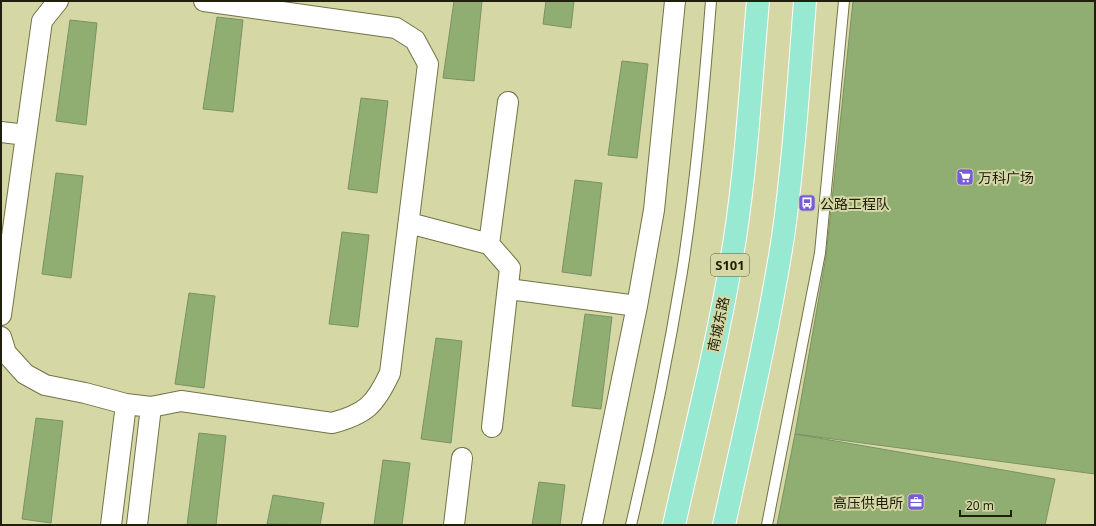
<svg xmlns="http://www.w3.org/2000/svg" width="1096" height="526" font-family="'Noto Sans','Noto Sans SC',sans-serif">
	<style>
		.building { fill: #90ad72; stroke: #7c9167 }
		.lines { fill: none; stroke-linecap: round; stroke-linejoin: round }
		.lane-casing { stroke: #727345; stroke-width: 12 }
		.street-casing { stroke: #727345; stroke-width: 22 }
		.primary-casing { stroke: #fff; stroke-width: 24 }
		.lane { stroke: #fff; stroke-width: 10 }
		.street { stroke: #fff; stroke-width: 20 }
		.primary { stroke: #98e9d1; stroke-width: 22 }
		.labels { text-anchor: middle; dominant-baseline: central; stroke-width: 4; stroke-linejoin: round; paint-order: stroke }
		.shield { fill: #d5d7a5; stroke: #56563a; stroke-width: 1 }
		.shield-label { font-size: 13px; font-weight: bold; fill: #1f1f0c }
		.poi-label { font-size: 14px; fill: #1f1f0c; stroke: #d5d7a5; text-anchor: start }
		.street-label { font-size: 14px; fill: #1f1f0c; stroke: #d5d7a5 }
	</style>
	<rect width="100%" height="100%" fill="#d5d7a5"/>
	<path class="building" d="M 454,1 L 482,1 L 474,81 L 443,78 Z
		M 546,1 L 574,1 L 571,28 L 543,24 Z
		M 853,1 L 1095,1 L 1095,474 L 795,434 L 826,257 Z
		M 217,17 L 243,20 L 233,112 L 203,109 Z
		M 70,20 L 97,23 L 86,125 L 56,121 Z
		M 622,61 L 648,64 L 637,158 L 608,155 Z
		M 361,98 L 388,101 L 377,193 L 348,189 Z
		M 56,173 L 83,176 L 71,278 L 42,274 Z
		M 575,180 L 602,183 L 591,276 L 562,272 Z
		M 342,232 L 369,235 L 358,327 L 329,324 Z
		M 189,293 L 215,296 L 204,388 L 175,384 Z
		M 585,314 L 612,317 L 601,409 L 572,406 Z
		M 436,338 L 462,341 L 451,443 L 421,439 Z
		M 36,418 L 63,421 L 51,523 L 22,519 Z
		M 199,433 L 226,436 L 216,525 L 187,525 Z
		M 795,434 L 1055,479 L 1045,525 L 777,525 Z
		M 383,460 L 410,463 L 402,525 L 374,525 Z
		M 539,482 L 565,485 L 560,525 L 532,525 Z
		M 273,495 L 324,503 L 320,525 L 267,524 Z"/>
	<g class="lines">
		<defs>
			<path id="lane" d="M 631,525 C 651,441 668,357 682,272 C 696,183 704,92 711,1
				M 767,525 L 820,253 L 844,1"/>
			<path id="street" d="M 1,132 L 26,135
				M 409,223 L 489,244 L 510,268 L 492,427
				M 489,244 L 508,102
				M 508,289 L 637,306
				M 1,315 L 42,21 L 58,1
				M 1,337 L 6,353 L 25,374 L 45,385 L 85,393 L 126,404 L 151,407 L 181,401 L 332,423 C 366,414 375,405 390,373 L 428,64 L 415,40 L 396,28 L 204,1
				M 111,525 L 126,404
				M 137,525 L 151,407
				M 454,525 L 462,458
				M 592,525 L 637,306 L 654,210 L 675,1"/>
			<path id="primary" d="M 674,525 C 695,430 720,335 735,238 C 747,160 751,80 758,1
				M 724,525 C 745,429 768,333 783,237 C 794,159 799,79 805,1"/>
		</defs>
		<use href="#lane" class="lane-casing"/>
		<use href="#street" class="street-casing"/>
		<use href="#primary" class="primary-casing"/>
		<use href="#lane" class="lane"/>
		<use href="#street" class="street"/>
		<use href="#primary" class="primary"/>
	</g>
	<defs>
		<symbol id="supermarket-square" viewBox="-11 -11 22 22"><rect x="-9" y="-9" width="18" height="18" rx="4" fill="#785cd6" stroke="#d5d7a5"/><path d="M-6-5.5h2.5l.6 2H6L4.5 2H-2.5L-4.4-4H-6ZM-1.5 3.2a1.3 1.3 0 1 0 .1 0ZM3 3.2a1.3 1.3 0 1 0 .1 0Z" fill="#fff"/></symbol>
		<symbol id="bus-square" viewBox="-11 -11 22 22"><rect x="-9" y="-9" width="18" height="18" rx="4" fill="#785cd6" stroke="#d5d7a5"/><path d="M-5-6H5V4H4V6H2V4H-2V6H-4V4H-5ZM-3.5-4V0h7V-4ZM-3.5 1.2v1.5H-2V1.2ZM2 1.2v1.5H3.5V1.2Z" fill="#fff"/></symbol>
		<symbol id="office-square" viewBox="-11 -11 22 22"><rect x="-9" y="-9" width="18" height="18" rx="4" fill="#785cd6" stroke="#d5d7a5"/><path d="M-6-3h4V-5.5h4V-3h4V5H-6ZM-1-4.5V-3h2v-1.5ZM-6 0V1H6V0Z" fill="#fff"/></symbol>
	</defs>
	<g fill-rule="evenodd">
		<use href="#supermarket-square" x="955" y="167" width="20" height="20"/>
		<use href="#bus-square" x="797" y="193" width="20" height="20"/>
		<use href="#office-square" x="906" y="492" width="20" height="20"/>
	</g>
	<g class="labels">
		<rect class="shield" x="711" y="254" width="38" height="22" rx="3"/>
		<g class="shield-label">
			<text x="730" y="265">S101</text>
		</g>
		<g class="poi-label">
			<text x="978" y="177">万科广场</text>
			<text x="820" y="203">公路工程队</text>
			<text x="903" y="502" text-anchor="end">高压供电所</text>
		</g>
		<g class="street-label">
			<text transform="translate(718 324) rotate(-78)">南城东路</text>
		</g>
	</g>
	<rect width="1096" height="526" fill="none" stroke="#1f1f0c" stroke-width="4"/>
	<path d="M960 510v6h51v-6" fill="none" stroke="#1f1f0c" stroke-width="2"/>
	<text x="966" y="510" font-size="12" fill="#1f1f0c" stroke="#d5d7a5" stroke-width="3" paint-order="stroke">20 m</text>
</svg>
